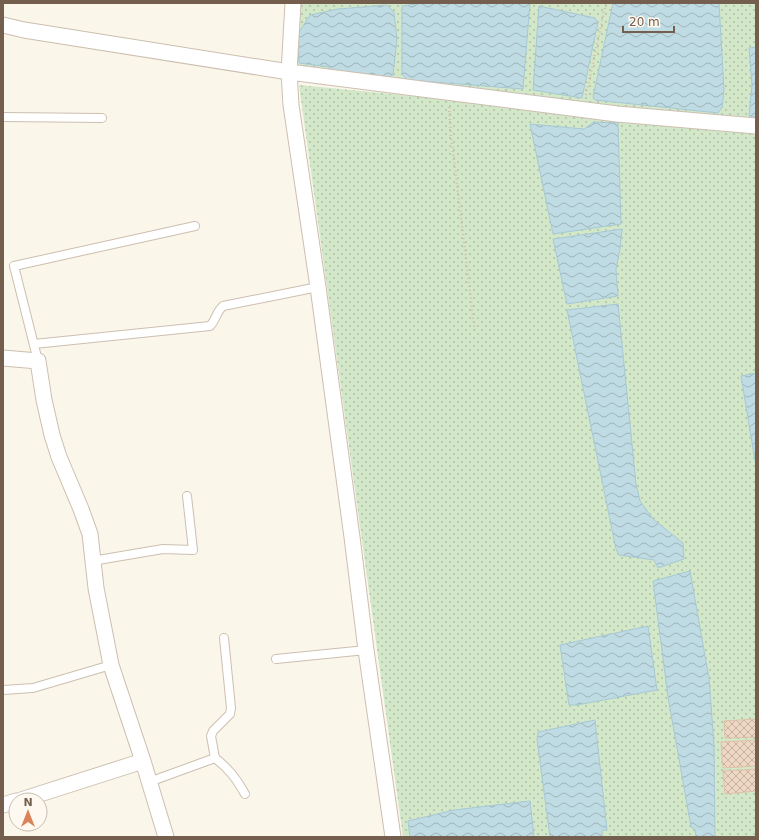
<svg xmlns="http://www.w3.org/2000/svg" width="759" height="840" font-family="'DejaVu Sans',sans-serif">
	<style>
		.grass { fill: url(#grass-dots) }
		.water { fill: url(#water-waves); stroke: #a6c9d4 }
		.building { fill: url(#building-cross-hatch); stroke: #dfc1a5 }
		.lines { fill: none; stroke-linecap: round; stroke-linejoin: round }
		.lane-casing { stroke: #ccbfb0; stroke-width: 10 }
		.street-casing { stroke: #ccbfb0; stroke-width: 17 }
		.path { stroke: #d3bca6; stroke-width: 2.5; stroke-dasharray: 1 3; stroke-linecap: butt }
		.lane { stroke: #fff; stroke-width: 8 }
		.street { stroke: #fff; stroke-width: 15 }
	</style>
	<defs>
		<pattern id="grass-dots" width="8" height="8" patternUnits="userSpaceOnUse"><rect width="8" height="8" fill="#d3e8c9"/><path d="M2 2h.1M6 6h.1" fill="none" stroke="#b0bfa6" stroke-width="1.8" stroke-linecap="round"/></pattern>
		<pattern id="water-waves" width="16" height="10" patternUnits="userSpaceOnUse"><rect width="16" height="10" fill="#bfdbe3"/><path d="M0 5q4-4 8 0t8 0" fill="none" stroke="#a0b5ba"/></pattern>
		<pattern id="building-cross-hatch" width="8" height="8" patternUnits="userSpaceOnUse"><rect width="8" height="8" fill="#eed8c4"/><path d="M0 0l8 8M0 8l8-8" fill="none" stroke="#c5b2a2"/></pattern>
	</defs>
	<rect width="100%" height="100%" fill="#fbf6ea"/>
	<path class="grass" d="M 297,3 L 756,3 L 756,121 L 590,105 L 292,70 Z
		M 299,85 L 455,100 L 756,132 L 756,837 L 403,837 Z"/>
	<path class="water" d="M 424,3 L 530,3 L 523,89 L 407,80 L 402,74 L 402,6 Z
		M 613,3 L 719,3 L 724,90 L 722,108 L 718,113 L 595,100 L 593,97 Z
		M 387,5 L 394,12 L 397,39 L 393,75 L 387,78 L 329,71 L 329,67 L 299,63 L 298,34 L 310,15 L 338,9 Z
		M 539,6 L 595,18 L 598,22 L 582,98 L 533,90 Z
		M 756,47 L 756,117 L 749,116 L 752,85 L 749,48 Z
		M 594,122 L 618,123 L 621,224 L 553,234 L 530,124 L 584,129 Z
		M 622,229 L 620,249 L 616,269 L 618,296 L 567,304 L 553,239 Z
		M 618,304 L 636,484 L 640,501 L 653,519 L 683,543 L 684,559 L 658,568 L 654,560 L 619,555 L 616,549 L 567,310 Z
		M 756,373 L 756,461 L 755,461 L 741,376 Z
		M 690,571 L 709,678 L 714,745 L 715,837 L 696,837 L 695,830 L 691,827 L 668,697 L 653,581 Z
		M 648,626 L 657,690 L 577,705 L 569,705 L 560,645 Z
		M 595,720 L 607,830 L 602,830 L 602,837 L 550,837 L 537,739 L 538,732 Z
		M 530,801 L 534,837 L 410,837 L 408,821 L 454,810 Z"/>
	<path class="building" d="M 756,719 L 756,737 L 725,738 L 724,721 Z
		M 756,740 L 756,766 L 723,768 L 721,742 Z
		M 756,769 L 756,791 L 725,794 L 723,771 Z"/>
	<g class="lines">
		<defs>
			<path id="lane" d="M 3,117 L 102,118
				M 34,344 L 210,326 C 216,320 216,312 223,306 L 318,287
				M 38,361 L 14,266 L 195,226
				M 92,561 L 163,549 L 193,550 L 187,496
				M 276,659 L 366,650
				M 3,690 L 33,688 L 111,665
				M 215,758 L 211,736 L 213,731 L 230,714 L 231,708 L 224,638
				M 149,782 L 215,758 C 229,769 236,778 245,794"/>
			<path id="street" d="M 293,3 L 289,72 L 291,105 L 318,287 L 352,537 L 366,650 L 393,837
				M 3,25 L 24,30 L 289,72 L 617,114 L 756,126
				M 3,358 L 38,361 L 44,400 L 52,435 L 59,457 L 81,509 L 90,534 L 96,588 L 111,665 L 143,761 L 166,837
				M 21,800 L 143,761
				M 3,805 L 16,801"/>
		</defs>
		<use href="#lane" class="lane-casing"/>
		<use href="#street" class="street-casing"/>
		<path class="path" d="M 586,95 L 606,3
			M 449,107 L 451,135 L 475,333"/>
		<use href="#lane" class="lane"/>
		<use href="#street" class="street"/>
	</g>
	<rect width="759" height="840" fill="none" stroke="#745f4f" stroke-width="8"/>
	<g transform="translate(28 812)"><circle r="19" fill="#fef9f0" stroke="#c7bbb0"/>
	<path d="M0-3L7 15L0 10L-7 15Z" fill="#da825a"/>
	<text y="-6" font-size="11" font-weight="bold" text-anchor="middle" fill="#745f4f">N</text>
	</g>
	<path d="M623 26v6h51v-6" fill="none" stroke="#745f4f" stroke-width="2"/>
	<text x="629" y="26" font-size="12" fill="#745f4f" stroke="#fef9f0" stroke-width="3" paint-order="stroke">20 m</text>
</svg>
